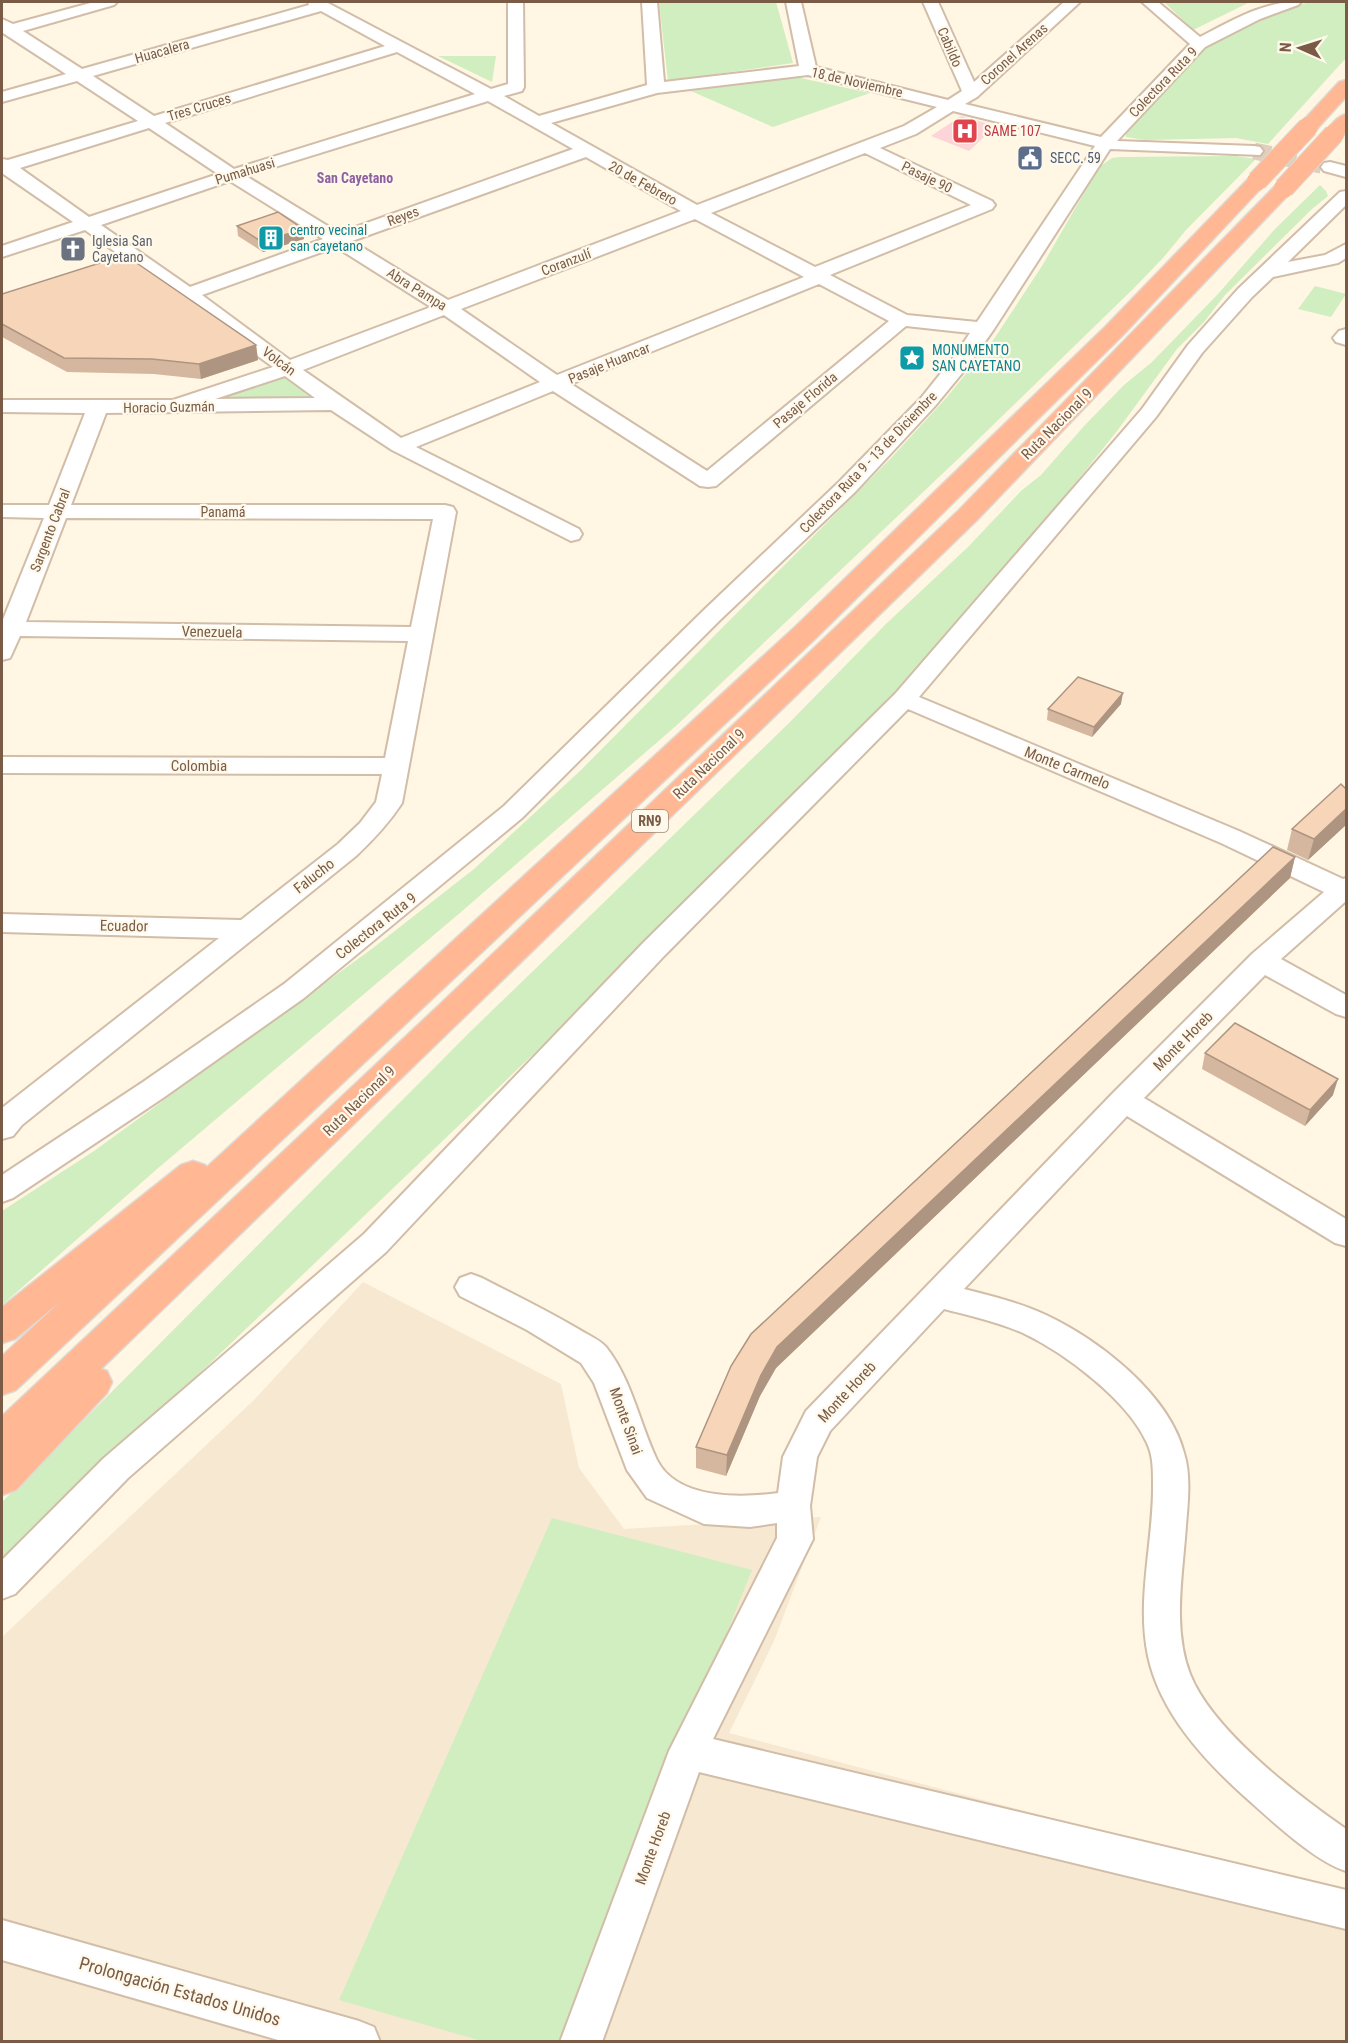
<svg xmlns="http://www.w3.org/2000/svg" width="1348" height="2043" font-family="'Roboto Condensed',sans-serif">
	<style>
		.residential { fill: #f7e8d1 }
		.medical { fill: #fdd5d8 }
		.green { fill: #d0eec0 }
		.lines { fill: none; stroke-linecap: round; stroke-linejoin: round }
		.minor-tunnel { stroke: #ded0bc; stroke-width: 17; stroke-dasharray: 17 9; stroke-linecap: butt }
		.minor-casing { stroke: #d1bda8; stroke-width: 4 }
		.highway-casing { stroke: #dfd8d3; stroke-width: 3 }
		.minor { fill: #fff; fill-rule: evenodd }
		.highway { fill: #ffb794; fill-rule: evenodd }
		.highway-bridge-casing { stroke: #dfd8d3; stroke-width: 22; stroke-linecap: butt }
		.highway-bridge { stroke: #ffb794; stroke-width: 20 }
		.wall { fill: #d4b79e }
		.shaded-wall { fill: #ad9581 }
		.building { fill: #f7d5b8; stroke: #ad9581; stroke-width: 1.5 }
		.labels { text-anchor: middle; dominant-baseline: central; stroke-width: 4.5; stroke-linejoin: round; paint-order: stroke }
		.far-street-label { font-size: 14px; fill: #7a5c46; stroke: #fff9ec }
		.far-health-label { font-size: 14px; fill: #be3a42; stroke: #fff9ec; text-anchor: start }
		.far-service-label { font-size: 14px; fill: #4e5e75; stroke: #fff9ec; text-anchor: start }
		.far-neighbourhood-label { font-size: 14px; font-weight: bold; fill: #8d619e; stroke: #fff9ec }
		.far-culture-label { font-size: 14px; fill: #0d838f; stroke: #fff9ec; text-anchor: start }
		.far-worship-label { font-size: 14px; fill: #5b616d; stroke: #fff9ec; text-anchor: start }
		.shield { fill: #fff9ec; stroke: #a28b78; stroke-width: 1.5 }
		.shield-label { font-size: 14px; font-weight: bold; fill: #7a5c46 }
		.street-label { font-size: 15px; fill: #7a5c46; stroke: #fff9ec }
		.near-street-label { font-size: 18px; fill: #7a5c46; stroke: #fff9ec }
	</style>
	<rect width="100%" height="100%" fill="#fff6e3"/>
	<path class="residential" d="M 363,1282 L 561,1384 L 579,1468 L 624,1529 L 821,1517 L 774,1641 L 729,1733 L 1346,1896 L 1346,2041 L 2,2042 L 2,1637 L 253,1401 Z"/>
	<path class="medical" d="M 961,116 L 996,126 L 969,151 L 931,136 Z"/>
	<path class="green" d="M 659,2 L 776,2 L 793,63 L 668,81 Z
		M 1164,2 L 1250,2 L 1193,30 Z
		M 1309,2 L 1346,2 L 1346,58 L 1268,144 L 1236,138 L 1145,140 L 1126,137 L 1126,134 C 1148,107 1171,78 1197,55 C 1228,28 1271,15 1309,2 Z
		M 438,56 L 496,56 L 492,82 Z
		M 796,77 L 870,93 L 773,127 L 691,91 Z
		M 1235,156 L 1256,159 L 1186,230 L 1163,258 L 1133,289 L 958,459 L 677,725 L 461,912 L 157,1169 L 2,1305 L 2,1211 L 94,1151 L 373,948 L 474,869 L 580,771 L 891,458 L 947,397 L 994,339 L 1042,266 L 1099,167 L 1112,158 L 1119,157 Z
		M 1320,185 L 1326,191 L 1328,196 L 1312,209 L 1225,295 L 1204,322 L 1177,349 L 1117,431 L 956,633 L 658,935 L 2,1562 L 2,1502 L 470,1032 L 789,723 L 887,623 L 968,547 L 1021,491 L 1041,475 L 1085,425 L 1124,385 L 1152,362 L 1218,294 L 1275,229 Z
		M 1315,286 L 1346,294 L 1331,317 L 1298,309 Z
		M 285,376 L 313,399 L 211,400 Z
		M 552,1518 L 752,1570 L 563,2041 L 482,2041 L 339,2000 Z"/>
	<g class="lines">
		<path class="minor-tunnel" d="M 1254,151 L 1330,167"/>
		<defs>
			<path id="minor" d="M 94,2 L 117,2 L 114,5 L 23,31 L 82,69 L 309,5 L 308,2 L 326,2 L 491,89 L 508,84 L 508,2 L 523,2 L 524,87 L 522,91 L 504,96 L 539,116 L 647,85 L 642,2 L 657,2 L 664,82 L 799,66 L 786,2 L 801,2 L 816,67 L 948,100 L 962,91 L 923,2 L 938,2 L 974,82 L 1064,2 L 1080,2 L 977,97 L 965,104 L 1101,137 L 1190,44 L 1142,2 L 1158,2 L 1200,37 C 1231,21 1266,0 1301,2 L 1298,5 L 1260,19 L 1205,47 L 1117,141 L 1254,146 L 1260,147 L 1263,151 L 1260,155 L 1110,149 L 994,329 L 968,366 L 935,406 L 855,492 L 720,620 L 522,818 L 304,998 L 163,1098 L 13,1198 L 2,1202 L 2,1175 L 143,1082 L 284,984 L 504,806 L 704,610 L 839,482 L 921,398 L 953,358 L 970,333 L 906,326 L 716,486 L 708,487 L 700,486 L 553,391 L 416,447 L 579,529 L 582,534 L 579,539 L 571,541 L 392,450 L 331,410 L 106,413 L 71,505 L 445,505 L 453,507 L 456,512 L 402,803 C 389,823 373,840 356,856 L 22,1125 L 13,1136 L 2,1139 L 2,1108 L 219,938 L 2,932 L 2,914 L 241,920 L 338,844 L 360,823 L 376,802 L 382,774 L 2,773 L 2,757 L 385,758 L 408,641 L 20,636 L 10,658 L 2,660 L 2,622 L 44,518 L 2,517 L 2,505 L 49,505 L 85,413 L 2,412 L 2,400 L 173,400 L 273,367 L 85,230 L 2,257 L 2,246 L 73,222 L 2,173 L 2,159 L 8,160 L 138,121 L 77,81 L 2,102 L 2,92 L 66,74 L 3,33 L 2,19 L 13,24 ZM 321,11 L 385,46 L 154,116 L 93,76 ZM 397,52 L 475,94 L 234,169 L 165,123 ZM 808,75 L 937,107 L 904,126 L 697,205 L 551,123 L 657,93 ZM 488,101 L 573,149 L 339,233 L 246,176 ZM 953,111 L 1095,146 L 977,322 L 907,315 L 830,275 L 992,209 L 995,205 L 992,201 L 880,148 L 916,134 ZM 149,128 L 218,174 L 89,217 L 20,168 ZM 865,153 L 971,205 L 815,267 L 711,213 ZM 586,157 L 681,211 L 448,300 L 352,241 ZM 230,181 L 323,239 L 190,287 L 101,225 ZM 695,219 L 804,277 L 557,375 L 461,309 ZM 336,247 L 431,307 L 290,360 L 202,295 ZM 819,284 L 889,321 L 707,471 L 571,384 ZM 444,315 L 540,382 L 401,438 L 303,370 ZM 285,376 L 315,398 L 215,399 ZM 66,518 L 433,519 L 411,627 L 26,622 Z
				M 1330,162 L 1346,166 L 1346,177 L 1324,171 L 1321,167 L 1324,163 Z
				M 1346,191 L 1346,205 L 1288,262 L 1325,255 L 1346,244 L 1346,258 L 1338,263 L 1273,277 L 1252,297 L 1202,353 L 1156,417 L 919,697 L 1239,831 L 1343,879 L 1346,878 L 1346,901 L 1281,959 L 1346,995 L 1346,1017 L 1336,1014 L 1265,975 L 1144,1098 L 1346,1219 L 1346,1246 L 1335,1243 L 1127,1116 L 964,1289 C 992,1296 1020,1303 1046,1315 C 1099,1340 1169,1394 1184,1453 C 1191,1475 1188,1502 1186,1525 C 1183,1574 1172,1627 1190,1674 C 1212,1730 1297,1795 1346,1829 L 1346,1871 C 1314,1861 1270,1819 1244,1796 C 1203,1759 1160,1712 1148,1656 C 1136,1599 1154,1540 1153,1483 C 1153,1470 1153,1455 1147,1443 C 1128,1400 1065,1353 1023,1333 C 998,1322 971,1316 944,1309 L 830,1431 L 817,1457 L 810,1506 L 813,1539 L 713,1739 L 1346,1890 L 1346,1929 L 699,1772 L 602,2042 L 560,2042 L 669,1751 L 777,1538 L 777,1523 L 750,1527 L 704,1524 L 647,1498 L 627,1470 L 594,1383 L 581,1363 L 527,1330 L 460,1296 L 455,1287 L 460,1278 L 471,1274 L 482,1278 C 515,1295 548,1311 580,1330 C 588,1335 600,1340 606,1347 C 632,1380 639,1422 657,1460 C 677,1500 741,1498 778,1493 L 783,1457 L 806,1411 L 1114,1092 L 1252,954 L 1324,892 L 1221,843 L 908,709 L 664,956 L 386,1252 L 128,1478 L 15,1594 L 2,1599 L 2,1560 L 104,1458 L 364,1234 L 644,942 L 895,694 L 1142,409 L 1188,345 L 1238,289 L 1340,192 Z
				M 1346,329 L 1346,345 L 1336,342 L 1333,338 L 1339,331 Z
				M 2,1920 L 359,2021 L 374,2027 L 380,2042 L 285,2042 L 2,1960 Z"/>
			<path id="highway" d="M 1346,80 L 1346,97 L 1315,131 L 1301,131 L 1298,127 L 1301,123 L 1339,82 Z
				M 1346,114 L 1346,132 L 1341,138 L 1327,138 L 1324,134 C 1330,126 1336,117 1346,114 Z
				M 1257,175 L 1264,177 L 1267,181 L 1264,185 L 1122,336 L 816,638 L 16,1390 L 2,1395 L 2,1356 L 61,1301 L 15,1339 L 2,1343 L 2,1307 L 181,1165 L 193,1161 L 205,1165 L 207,1167 L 796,626 L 1106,326 L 1250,177 Z
				M 1284,182 L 1291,184 L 1294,188 L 1291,192 L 977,520 L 101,1369 L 107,1371 L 112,1382 L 107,1393 L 16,1490 L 2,1495 L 2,1416 L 436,1008 L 959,510 L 1277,184 Z"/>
		</defs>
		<use href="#minor" class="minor-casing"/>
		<use href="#highway" class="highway-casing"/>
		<use href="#minor" class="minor"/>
		<use href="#highway" class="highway"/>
		<defs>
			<path id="highway-bridge" d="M 1257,181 L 1308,127
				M 1284,188 L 1334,134"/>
		</defs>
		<use href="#highway-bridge" class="highway-bridge-casing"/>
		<use href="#highway-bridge" class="highway-bridge"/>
	</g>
	<path class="wall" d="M 237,226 L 304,239 L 263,252 L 238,236 Z
		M 2,294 L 256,345 L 258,360 L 201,379 L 154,374 L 67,372 L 2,337 Z
		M 1121,704 L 1092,737 L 1047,720 L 1048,709 Z
		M 1347,790 L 1347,824 L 1308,860 L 1287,850 L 1292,829 Z
		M 1295,857 L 1290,878 L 776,1368 L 760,1396 L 726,1476 L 696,1468 L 696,1447 L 731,1366 Z
		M 1205,1053 L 1333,1095 L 1305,1126 L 1202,1069 Z"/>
	<path class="shaded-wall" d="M 303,229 L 304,239 L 263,252 L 262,242 Z
		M 256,345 L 258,360 L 201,379 L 199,364 Z
		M 1123,693 L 1121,704 L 1092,737 L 1094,727 Z
		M 1347,808 L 1347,824 L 1308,860 L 1314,839 Z
		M 1295,857 L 1290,878 L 776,1368 L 760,1396 L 726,1476 L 727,1455 L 761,1375 L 777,1347 Z
		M 1338,1079 L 1333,1095 L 1305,1126 L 1310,1110 Z"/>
	<path class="building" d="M 278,212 L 303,229 L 262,242 L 237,226 Z
		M 125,255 L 256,345 L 199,364 L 152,359 L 64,358 L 2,324 L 2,294 Z
		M 1078,677 L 1123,693 L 1094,727 L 1048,709 Z
		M 1341,784 L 1347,790 L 1347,808 L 1314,839 L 1292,829 Z
		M 1273,847 L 1295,857 L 777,1347 L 761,1375 L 727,1455 L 696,1447 L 731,1366 L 751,1334 Z
		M 1235,1023 L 1338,1079 L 1310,1110 L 1205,1053 Z"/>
	<defs>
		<symbol id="hospital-square" viewBox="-11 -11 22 22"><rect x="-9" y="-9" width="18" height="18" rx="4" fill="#e0444e" stroke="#fff9ec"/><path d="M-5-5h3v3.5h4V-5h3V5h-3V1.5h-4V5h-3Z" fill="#fff"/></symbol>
		<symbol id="civic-square" viewBox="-11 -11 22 22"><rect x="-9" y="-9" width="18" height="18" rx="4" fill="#5c6f8a" stroke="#fff9ec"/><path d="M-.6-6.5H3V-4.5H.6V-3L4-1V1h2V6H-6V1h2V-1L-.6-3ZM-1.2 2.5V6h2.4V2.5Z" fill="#fff"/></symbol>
		<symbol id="building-square" viewBox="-11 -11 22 22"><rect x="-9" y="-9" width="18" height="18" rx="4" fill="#0f9aa8" stroke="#fff9ec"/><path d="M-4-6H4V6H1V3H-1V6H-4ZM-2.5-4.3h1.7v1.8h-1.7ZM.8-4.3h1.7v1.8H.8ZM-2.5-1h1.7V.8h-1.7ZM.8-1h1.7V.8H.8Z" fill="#fff"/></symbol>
		<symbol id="church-square" viewBox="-11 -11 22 22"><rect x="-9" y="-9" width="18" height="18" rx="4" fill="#6b7280" stroke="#fff9ec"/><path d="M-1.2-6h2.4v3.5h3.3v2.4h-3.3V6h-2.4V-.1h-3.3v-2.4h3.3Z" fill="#fff"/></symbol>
		<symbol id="sight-square" viewBox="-11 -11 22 22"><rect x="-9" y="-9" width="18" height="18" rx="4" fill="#0f9aa8" stroke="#fff9ec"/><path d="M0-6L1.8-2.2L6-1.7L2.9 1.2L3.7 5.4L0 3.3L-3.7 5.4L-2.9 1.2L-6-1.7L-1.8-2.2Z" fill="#fff"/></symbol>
	</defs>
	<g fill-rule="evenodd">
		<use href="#hospital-square" x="950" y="116" width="30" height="30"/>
		<use href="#civic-square" x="1015" y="143" width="30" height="30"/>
		<use href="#building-square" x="256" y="223" width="30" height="30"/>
		<use href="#church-square" x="58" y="234" width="30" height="30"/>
		<use href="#sight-square" x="897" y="343" width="30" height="30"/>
	</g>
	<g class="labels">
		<g class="far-street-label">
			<text transform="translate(950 47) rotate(66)">Cabildo</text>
			<text transform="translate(162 51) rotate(-16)">Huacalera</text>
			<text transform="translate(1014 54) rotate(-42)">Coronel Arenas</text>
			<text transform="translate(857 82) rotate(13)">18 de Noviembre</text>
			<text transform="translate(1163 82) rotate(-46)">Colectora Ruta 9</text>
			<text transform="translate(199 107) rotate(-17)">Tres Cruces</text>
			<text transform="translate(245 171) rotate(-17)">Pumahuasi</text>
			<text transform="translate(927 177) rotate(26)">Pasaje 90</text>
			<text transform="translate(643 183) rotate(29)">20 de Febrero</text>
			<text transform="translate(403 216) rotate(-20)">Reyes</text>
			<text transform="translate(566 262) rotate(-21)">Coranzulí</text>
			<text transform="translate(417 289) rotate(32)">Abra Pampa</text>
			<text transform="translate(279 361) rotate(37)">Volcán</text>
			<text transform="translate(609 363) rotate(-22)">Pasaje Huancar</text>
			<text transform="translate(805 400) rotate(-40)">Pasaje Florida</text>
			<text transform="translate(169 407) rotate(-1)">Horacio Guzmán</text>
			<text transform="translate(868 462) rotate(-46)">Colectora Ruta 9 - 13 de Diciembre</text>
			<text x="223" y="512">Panamá</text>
			<text transform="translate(50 530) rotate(-69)">Sargento Cabral</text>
		</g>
		<g class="far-health-label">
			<text x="984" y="131">SAME 107</text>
		</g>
		<g class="far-service-label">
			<text x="1050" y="158">SECC. 59</text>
		</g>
		<g class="far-neighbourhood-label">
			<text x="355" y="178">San Cayetano</text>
		</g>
		<g class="far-culture-label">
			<text x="290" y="230">centro vecinal<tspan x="290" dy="16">san cayetano</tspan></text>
			<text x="932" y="350">MONUMENTO<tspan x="932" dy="16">SAN CAYETANO</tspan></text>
		</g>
		<g class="far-worship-label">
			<text x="92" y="241">Iglesia San<tspan x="92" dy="16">Cayetano</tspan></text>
		</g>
		<rect class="shield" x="632" y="810" width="36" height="22" rx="4.5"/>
		<g class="shield-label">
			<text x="650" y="821">RN9</text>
		</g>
		<g class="street-label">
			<text transform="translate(1057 424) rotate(-45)">Ruta Nacional 9</text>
			<text transform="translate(212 632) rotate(1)">Venezuela</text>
			<text transform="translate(709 764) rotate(-44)">Ruta Nacional 9</text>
			<text x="199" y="766">Colombia</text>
			<text transform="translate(1067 768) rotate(22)">Monte Carmelo</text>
			<text transform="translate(314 876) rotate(-38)">Falucho</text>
			<text transform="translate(124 926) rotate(1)">Ecuador</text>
			<text transform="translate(376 926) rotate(-38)">Colectora Ruta 9</text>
			<text transform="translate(1183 1041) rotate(-45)">Monte Horeb</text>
			<text transform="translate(359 1101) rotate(-44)">Ruta Nacional 9</text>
			<text transform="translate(847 1392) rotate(-47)">Monte Horeb</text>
			<text transform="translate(626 1421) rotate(70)">Monte Sinai</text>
			<text transform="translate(653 1848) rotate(-70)">Monte Horeb</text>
		</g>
		<g class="near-street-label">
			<text transform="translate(180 1991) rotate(16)">Prolongación Estados Unidos</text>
		</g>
	</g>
	<rect width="1348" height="2043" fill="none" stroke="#7a5c46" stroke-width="6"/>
	<g transform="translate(1300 48) rotate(273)" stroke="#fff9ec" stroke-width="4.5" paint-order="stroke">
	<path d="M0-4.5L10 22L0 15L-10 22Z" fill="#7a5c46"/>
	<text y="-9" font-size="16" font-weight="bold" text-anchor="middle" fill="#7a5c46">N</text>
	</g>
</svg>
